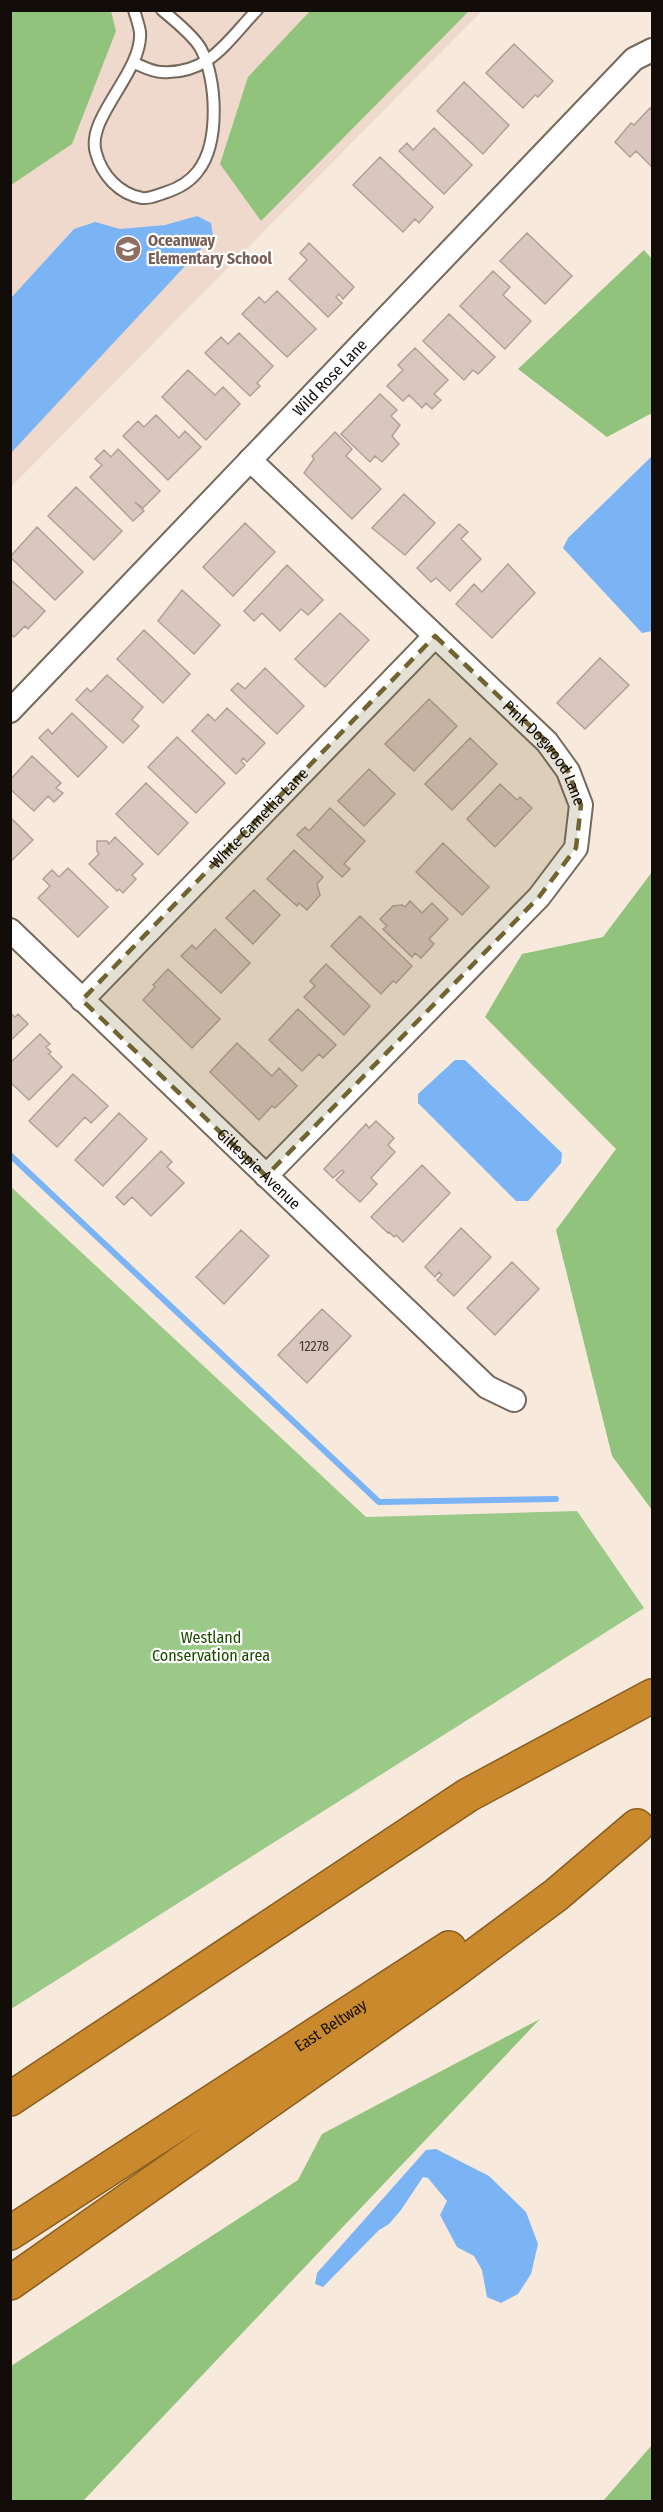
<svg xmlns="http://www.w3.org/2000/svg" width="663" height="2512" font-family="'Fira Sans Condensed',sans-serif">
	<style>
		.education { fill: #eed9cc }
		.green { fill: #9bc988 }
		.forest { fill: #91c37d }
		.water { fill: #7ab4f4 }
		.lines { fill: none; stroke-linecap: round; stroke-linejoin: round }
		.stream { stroke: #7ab4f4; stroke-width: 6 }
		.building { fill: #d9c6be; stroke: #b2a098; stroke-width: 1.5 }
		.lane-casing { stroke: #75695d; stroke-width: 14 }
		.street-casing { stroke: #75695d; stroke-width: 26 }
		.highway-casing { stroke: #8a5e20; stroke-width: 36 }
		.lane { stroke: #fff; stroke-width: 10 }
		.street { stroke: #fff; stroke-width: 22 }
		.highway { stroke: #ca892d; stroke-width: 33 }
		.marked { fill: #716431; fill-opacity: 0.2; stroke: #716431; stroke-width: 4.5; stroke-dasharray: 12 8; stroke-linejoin: round }
		.labels { text-anchor: middle; dominant-baseline: central; stroke-width: 4.5; stroke-linejoin: round; paint-order: stroke }
		.number-label { font-size: 14px; fill: #443b36 }
		.education-label { font-size: 16px; font-weight: bold; fill: #785e54; stroke: #fff; text-anchor: start }
		.street-label { font-size: 16px; fill: #120d09; stroke: #fff }
		.park-label { font-size: 16px; fill: #1b4900; stroke: #fff }
	</style>
	<rect width="100%" height="100%" fill="#f7e9db"/>
	<path class="education" d="M 11,11 L 482,11 L 11,487 Z"/>
	<path class="green" d="M 10,1186 L 366,1517 L 577,1511 L 644,1608 L 11,2009 Z"/>
	<path class="forest" d="M 11,10 L 111,11 L 116,31 L 72,144 L 11,185 Z
		M 310,11 L 469,11 L 261,221 L 220,164 L 248,77 Z
		M 644,250 L 652,259 L 652,413 L 607,437 L 518,369 Z
		M 652,872 L 652,1510 L 612,1456 L 556,1230 L 616,1149 L 485,1017 L 522,954 L 603,937 Z
		M 540,2019 L 83,2501 L 11,2501 L 11,2366 L 298,2180 L 322,2134 Z
		M 652,2445 L 652,2500 L 603,2501 Z"/>
	<path class="water" d="M 197,216 L 211,223 L 213,236 L 11,453 L 11,298 L 74,229 L 95,222 L 120,229 L 165,225 Z
		M 652,456 L 652,631 L 642,633 L 563,548 L 568,538 Z
		M 455,1060 L 465,1060 L 562,1153 L 561,1163 L 528,1201 L 516,1201 L 418,1103 L 418,1094 Z
		M 436,2149 L 489,2176 L 526,2212 L 538,2244 L 531,2274 L 518,2294 L 501,2303 L 487,2297 L 482,2270 L 474,2256 L 457,2247 L 440,2215 L 447,2201 L 428,2178 L 423,2177 L 401,2210 L 389,2224 L 379,2230 L 323,2287 L 315,2284 L 317,2273 L 426,2150 Z"/>
	<g class="lines">
		<path class="stream" d="M 10,1155 L 379,1502 L 556,1499"/>
	</g>
	<path class="building" d="M 514,44 L 553,81 L 538,97 L 535,95 L 523,108 L 486,73 Z
		M 464,82 L 509,125 L 483,154 L 437,111 Z
		M 650,108 L 652,111 L 652,167 L 636,151 L 630,157 L 615,142 L 631,123 L 634,125 Z
		M 434,128 L 472,165 L 444,194 L 399,151 L 407,143 L 413,150 Z
		M 380,157 L 433,207 L 419,223 L 415,219 L 403,232 L 353,185 Z
		M 527,233 L 572,276 L 545,304 L 500,261 Z
		M 309,243 L 354,287 L 343,299 L 339,294 L 336,297 L 342,303 L 328,317 L 289,279 L 307,260 L 300,253 Z
		M 493,271 L 510,287 L 503,295 L 531,321 L 505,349 L 460,306 Z
		M 277,291 L 316,329 L 287,357 L 242,314 L 259,297 L 265,303 Z
		M 449,314 L 495,357 L 478,374 L 473,370 L 464,380 L 423,341 Z
		M 239,333 L 273,366 L 257,383 L 260,386 L 250,396 L 205,353 L 221,337 L 228,344 Z
		M 415,348 L 448,380 L 434,394 L 441,400 L 432,409 L 426,403 L 422,408 L 409,395 L 403,401 L 387,386 L 403,370 L 398,365 Z
		M 188,370 L 215,395 L 223,387 L 240,404 L 206,440 L 162,397 Z
		M 380,394 L 397,410 L 391,416 L 400,425 L 392,436 L 399,444 L 382,462 L 375,456 L 370,462 L 341,434 Z
		M 156,415 L 179,438 L 185,431 L 201,447 L 168,480 L 123,436 L 138,421 L 144,427 Z
		M 335,432 L 352,449 L 346,456 L 381,489 L 352,519 L 304,473 L 314,459 L 312,456 Z
		M 118,449 L 160,491 L 143,508 L 135,502 L 144,511 L 133,521 L 90,477 L 102,465 L 95,459 L 104,450 L 111,457 Z
		M 76,487 L 122,531 L 94,560 L 48,516 Z
		M 404,494 L 435,523 L 405,555 L 372,528 Z
		M 245,523 L 275,552 L 233,596 L 203,567 Z
		M 459,524 L 468,532 L 461,539 L 481,559 L 450,591 L 436,578 L 431,582 L 417,568 Z
		M 37,527 L 83,572 L 55,600 L 10,557 Z
		M 508,564 L 535,593 L 492,638 L 456,604 L 474,584 L 482,592 Z
		M 287,565 L 323,600 L 308,615 L 301,609 L 280,631 L 262,613 L 254,621 L 244,611 Z
		M 10,579 L 45,611 L 28,629 L 25,626 L 14,637 L 10,634 Z
		M 182,590 L 220,625 L 194,654 L 158,621 Z
		M 340,613 L 369,640 L 325,687 L 295,659 Z
		M 144,630 L 190,674 L 163,703 L 117,659 Z
		M 600,658 L 629,685 L 585,729 L 557,703 Z
		M 265,668 L 304,706 L 277,734 L 231,690 L 238,683 L 245,689 Z
		M 107,675 L 143,707 L 132,720 L 139,726 L 123,743 L 76,700 L 87,688 L 91,692 Z
		M 429,699 L 457,726 L 414,771 L 385,744 Z
		M 227,708 L 265,743 L 247,762 L 243,758 L 241,761 L 245,765 L 236,774 L 192,731 L 208,714 L 215,721 Z
		M 72,713 L 107,747 L 78,777 L 39,738 L 48,729 L 52,734 Z
		M 177,737 L 225,783 L 196,813 L 148,767 Z
		M 470,738 L 497,764 L 452,810 L 425,784 Z
		M 32,756 L 61,783 L 56,788 L 63,793 L 54,802 L 48,796 L 34,811 L 10,789 L 10,780 Z
		M 369,769 L 395,794 L 364,826 L 338,801 Z
		M 146,783 L 188,823 L 158,855 L 116,814 Z
		M 500,784 L 517,800 L 520,797 L 532,808 L 495,847 L 467,819 Z
		M 330,808 L 365,841 L 344,864 L 350,869 L 342,877 L 297,835 L 305,827 L 309,831 Z
		M 10,817 L 33,840 L 10,862 Z
		M 115,837 L 143,864 L 132,875 L 136,879 L 123,893 L 119,889 L 117,891 L 89,864 L 99,854 L 97,851 L 97,841 L 107,841 L 109,844 Z
		M 443,843 L 489,887 L 462,915 L 416,872 Z
		M 294,850 L 323,877 L 317,884 L 320,895 L 307,910 L 299,903 L 297,906 L 267,879 Z
		M 68,868 L 108,907 L 78,937 L 38,898 L 50,886 L 43,879 L 52,870 L 59,877 Z
		M 254,890 L 280,915 L 253,944 L 226,918 Z
		M 410,901 L 422,913 L 432,903 L 448,919 L 429,939 L 434,944 L 421,958 L 415,953 L 412,957 L 383,929 L 387,926 L 380,919 L 393,906 L 402,905 L 405,907 Z
		M 360,916 L 412,966 L 396,983 L 393,981 L 381,994 L 331,946 Z
		M 215,929 L 250,963 L 221,993 L 181,956 L 192,945 L 196,949 Z
		M 326,964 L 370,1006 L 344,1035 L 304,997 L 315,986 L 310,981 Z
		M 168,969 L 220,1019 L 192,1048 L 143,1000 L 155,987 L 153,985 Z
		M 298,1009 L 336,1045 L 323,1058 L 319,1054 L 302,1071 L 269,1040 Z
		M 10,1013 L 15,1017 L 18,1014 L 28,1024 L 10,1041 Z
		M 40,1034 L 50,1044 L 46,1047 L 51,1052 L 49,1054 L 62,1067 L 29,1100 L 10,1082 L 10,1063 Z
		M 237,1043 L 272,1076 L 279,1068 L 297,1086 L 275,1108 L 272,1106 L 259,1120 L 210,1072 Z
		M 73,1074 L 108,1106 L 91,1123 L 85,1117 L 57,1147 L 29,1121 Z
		M 119,1113 L 147,1139 L 103,1186 L 75,1160 Z
		M 376,1121 L 394,1138 L 388,1145 L 395,1152 L 371,1178 L 377,1184 L 360,1202 L 336,1180 L 344,1172 L 342,1170 L 333,1178 L 324,1169 L 366,1124 L 369,1128 Z
		M 161,1151 L 172,1162 L 167,1167 L 184,1183 L 151,1216 L 132,1197 L 124,1205 L 116,1197 Z
		M 422,1165 L 450,1193 L 403,1242 L 396,1235 L 394,1237 L 389,1232 L 388,1233 L 371,1217 Z
		M 461,1228 L 491,1257 L 454,1296 L 437,1280 L 442,1275 L 439,1272 L 435,1277 L 425,1267 Z
		M 241,1230 L 269,1256 L 224,1304 L 196,1277 Z
		M 512,1262 L 539,1289 L 495,1335 L 467,1308 Z
		M 322,1309 L 351,1336 L 307,1383 L 278,1355 Z"/>
	<g class="lines">
		<defs>
			<path id="lane" d="M 134,10 C 136,17 139,25 140,32 C 143,72 85,118 96,153 C 102,175 119,194 142,198 C 149,199 158,195 164,193 C 177,189 190,182 198,171 C 220,143 217,79 201,49 C 195,37 173,19 162,10
				M 134,63 C 142,66 152,72 161,72 C 209,75 227,41 257,10"/>
			<g id="street">
				<path id="s1" d="M 250,460 L 547,742 L 568,771 L 581,805 L 576,848 L 539,897 L 266,1176"/>
				<path id="s2" d="M 10,711 L 634,59 L 652,50"/>
				<path id="s3" d="M 10,930 L 487,1387 L 514,1400"/>
				<path id="s4" d="M 82,1000 L 435,636"/>
			</g>
			<g id="highway">
				<path d="M 10,2099 L 468,1795 L 652,1696"/>
				<path id="s5" d="M 10,2233 L 449,1948"/>
				<path d="M 10,2283 L 447,1976 L 556,1895 L 637,1826"/>
			</g>
		</defs>
		<use href="#lane" class="lane-casing"/>
		<use href="#street" class="street-casing"/>
		<use href="#highway" class="highway-casing"/>
		<use href="#lane" class="lane"/>
		<use href="#street" class="street"/>
		<use href="#highway" class="highway"/>
	</g>
	<path class="marked" d="M 435,636 L 547,742 L 568,771 L 581,805 L 576,848 L 539,897 L 266,1176 L 82,1000 Z"/>
	<defs>
		<symbol id="school-disc" viewBox="-11 -11 22 22"><circle r="9.5" fill="#8d6e63" stroke="#fff"/><path d="M0-5L7-2L0 1L-7-2ZM-4 1L0 2.5L4 1V4Q0 6-4 4Z" fill="#fff"/></symbol>
	</defs>
	<g fill-rule="evenodd">
		<use href="#school-disc" x="113" y="234" width="30" height="30"/>
	</g>
	<g class="labels">
		<g class="number-label">
			<text x="314" y="1346">12278</text>
		</g>
		<g class="education-label">
			<text x="148" y="240">Oceanway<tspan x="148" dy="18">Elementary School</tspan></text>
		</g>
		<g class="street-label">
			<text stroke="none"><textPath href="#s2" startOffset="462">Wild Rose Lane</textPath></text>
			<text stroke="none"><textPath href="#s1" startOffset="417">Pink Dogwood Lane</textPath></text>
			<text stroke="none"><textPath href="#s4" startOffset="254">White Camellia Lane</textPath></text>
			<text stroke="none"><textPath href="#s3" startOffset="345">Gillespie Avenue</textPath></text>
			<text stroke="none"><textPath href="#s5" startOffset="382">East Beltway</textPath></text>
		</g>
		<g class="park-label">
			<text x="211" y="1637">Westland<tspan x="211" dy="18">Conservation area</tspan></text>
		</g>
	</g>
	<rect width="663" height="2512" fill="none" stroke="#120d09" stroke-width="24"/>
</svg>
